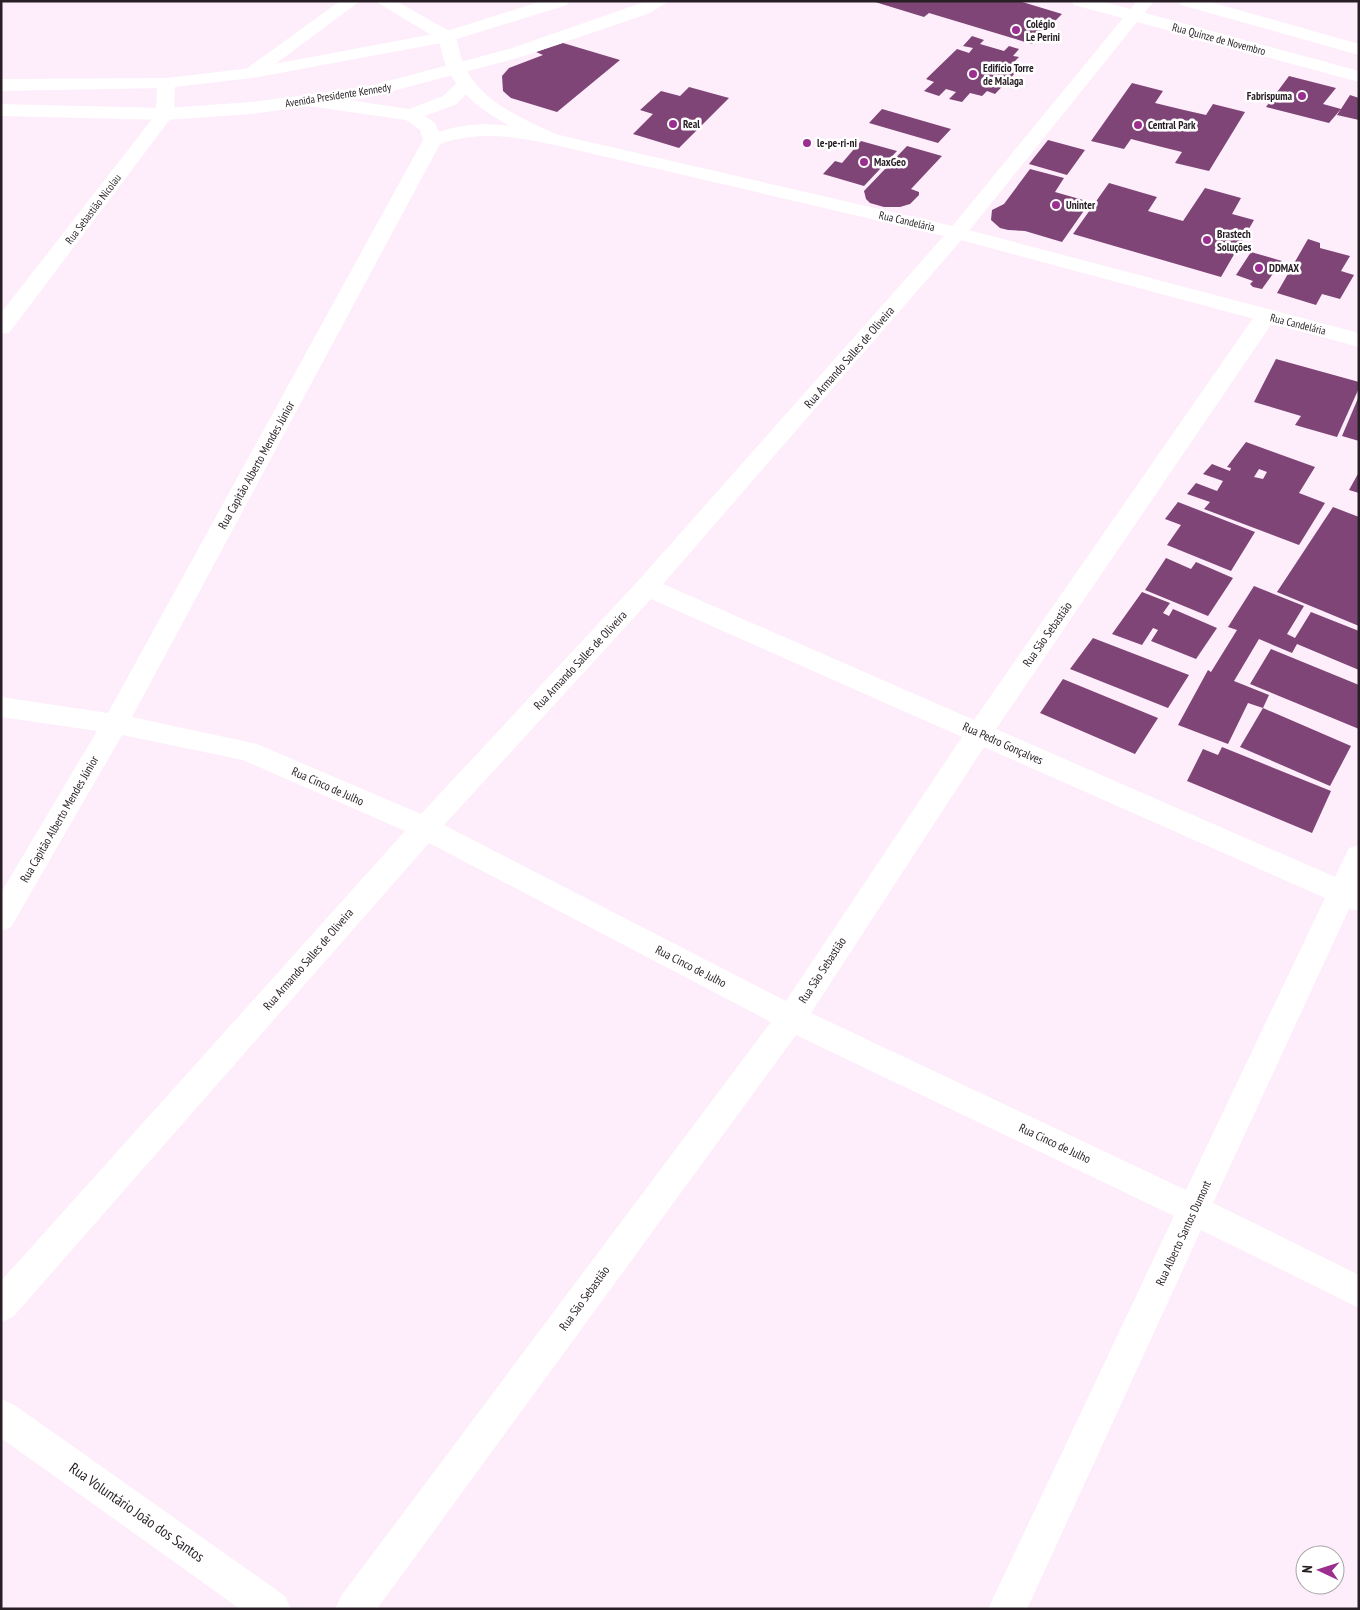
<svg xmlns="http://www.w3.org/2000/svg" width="1360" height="1610" font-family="'PT Sans Narrow',sans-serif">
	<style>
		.building { fill: #7f4577; fill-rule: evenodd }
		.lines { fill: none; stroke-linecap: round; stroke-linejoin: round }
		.street { fill: #fff; fill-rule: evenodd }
		.secondary { fill: #fff; fill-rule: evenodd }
		.primary { fill: #fff; fill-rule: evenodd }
		.poi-dot { fill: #9b2f8f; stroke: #fff; stroke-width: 2 }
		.labels { text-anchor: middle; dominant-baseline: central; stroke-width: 5; stroke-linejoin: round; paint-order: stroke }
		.far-poi-label { font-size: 11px; font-weight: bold; fill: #271f25; stroke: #fff; text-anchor: start }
		.far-street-label { font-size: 11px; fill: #271f25; stroke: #fff }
		.street-label { font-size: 12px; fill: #271f25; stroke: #fff }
		.near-street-label { font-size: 15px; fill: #271f25; stroke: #fff }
	</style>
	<rect width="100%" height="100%" fill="#feedfa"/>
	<path class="building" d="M 877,1 L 1019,1 L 1062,14 L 1032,44 L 929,13 L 924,17 L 875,2 Z
		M 972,36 L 984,40 L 980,44 L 1004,51 L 1009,46 L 1019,49 L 1013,56 L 1019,57 L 1011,65 L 1020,68 L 995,94 L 987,91 L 982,96 L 970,93 L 962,102 L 949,99 L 956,92 L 946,89 L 939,96 L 924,91 L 934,82 L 926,79 L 957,49 L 969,53 L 973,48 L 963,46 Z
		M 563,43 L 620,60 L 557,112 L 511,98 L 503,91 L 502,76 L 509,68 L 543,55 L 536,52 Z
		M 1289,76 L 1336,88 L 1323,104 L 1341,109 L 1350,95 L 1359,98 L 1359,120 L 1337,115 L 1341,109 L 1329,123 L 1266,107 Z
		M 1132,83 L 1163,91 L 1155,103 L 1184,110 L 1206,115 L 1213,104 L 1245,112 L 1209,171 L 1175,163 L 1182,152 L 1158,146 L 1131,139 L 1124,149 L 1091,141 Z
		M 689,87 L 729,98 L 679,148 L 633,134 L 653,114 L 640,110 L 661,91 L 680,96 Z
		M 882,109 L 951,129 L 938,143 L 869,123 Z
		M 1048,140 L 1085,150 L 1067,175 L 1029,164 Z
		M 861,141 L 897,151 L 864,186 L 823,174 L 835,161 L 842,163 Z
		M 907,146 L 942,156 L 911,189 L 919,192 L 919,195 L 910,204 L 900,207 L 884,207 L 870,203 L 866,199 L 864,191 Z
		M 1030,169 L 1064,178 L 1055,192 L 1090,202 L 1062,242 L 1025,231 L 1008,230 L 1000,228 L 991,220 L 992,210 L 1004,204 Z
		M 1109,183 L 1157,197 L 1148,211 L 1183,221 L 1205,188 L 1241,198 L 1232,214 L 1254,220 L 1221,277 L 1073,234 Z
		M 1308,239 L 1320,243 L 1320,248 L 1350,256 L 1341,271 L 1354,275 L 1340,299 L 1322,294 L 1316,305 L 1277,293 Z
		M 1251,252 L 1282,261 L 1262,289 L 1253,287 L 1250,284 L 1253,281 L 1236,275 Z
		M 1276,359 L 1359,382 L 1359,388 L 1337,437 L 1295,425 L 1301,416 L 1254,402 Z
		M 1359,396 L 1359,441 L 1342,436 Z
		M 1246,442 L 1315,467 L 1299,493 L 1325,503 L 1299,545 L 1204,509 L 1210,502 L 1187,494 L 1196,483 L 1217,491 L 1223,481 L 1203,474 L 1212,464 L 1230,471 L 1231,468 L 1227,467 ZM 1259,469 L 1267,472 L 1263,479 L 1254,477 Z
		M 1359,472 L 1359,493 L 1349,490 Z
		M 1178,502 L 1255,532 L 1231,571 L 1167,545 L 1181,525 L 1165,519 Z
		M 1333,507 L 1359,517 L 1359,626 L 1277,592 Z
		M 1166,558 L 1191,569 L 1196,562 L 1233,578 L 1208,616 L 1145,590 Z
		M 1254,586 L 1304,606 L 1287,634 L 1295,638 L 1311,612 L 1359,631 L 1359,670 L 1297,644 L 1292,653 L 1259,639 L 1234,681 L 1269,695 L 1263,708 L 1248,703 L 1228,744 L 1178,725 L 1208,670 L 1211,672 L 1237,630 L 1228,627 Z
		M 1142,592 L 1170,603 L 1163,613 L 1169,616 L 1173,609 L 1217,628 L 1196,659 L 1151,641 L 1158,630 L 1153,628 L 1142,645 L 1112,634 Z
		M 1093,638 L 1189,675 L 1168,708 L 1070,669 Z
		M 1271,649 L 1359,685 L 1359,729 L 1250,684 Z
		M 1063,679 L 1158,718 L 1135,754 L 1040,713 Z
		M 1263,708 L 1351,746 L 1330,786 L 1240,747 Z
		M 1222,747 L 1331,791 L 1312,833 L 1187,781 L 1203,749 L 1218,755 Z"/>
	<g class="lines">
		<path class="street" d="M 340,1 L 360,1 L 258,77 L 246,77 L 243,73 L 246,69 Z
			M 375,1 L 396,1 L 453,33 L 456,37 L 453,41 L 441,41 Z
			M 1137,1 L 1154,1 L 964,237 L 663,584 L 974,720 L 1258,311 L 1266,310 L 1274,311 L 1277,316 L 996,729 L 1335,877 L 1349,848 L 1359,845 L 1359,911 L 1349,909 L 1213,1203 L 1359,1275 L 1359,1308 L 1201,1230 L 1027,1609 L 988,1609 L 1174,1216 L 796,1035 L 377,1609 L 335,1609 L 341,1596 L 771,1022 L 429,843 L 13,1317 L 1,1322 L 1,1281 L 405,831 L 243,760 L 122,735 L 11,927 L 1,931 L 1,893 L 97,731 L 1,717 L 1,697 L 108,713 L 423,140 L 420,130 L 406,120 L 308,106 L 301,104 L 299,100 L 301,96 L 308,94 L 409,109 L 443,96 L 460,80 L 472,80 L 475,84 L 457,104 L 425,116 L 435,123 L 439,132 C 477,119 511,125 549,132 L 556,134 L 559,138 L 556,142 L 549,144 C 511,136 478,131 440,144 L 132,717 L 257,744 L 421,814 L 638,581 L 950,229 ZM 651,599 L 962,737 L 786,1001 L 444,825 ZM 984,747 L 1325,898 L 1186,1190 L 811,1013 Z
			M 166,78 L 172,79 L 175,83 L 174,114 L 9,333 L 1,334 L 1,313 L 156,114 L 157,83 L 160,79 Z
			M 1,1399 L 13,1404 L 285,1596 L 291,1609 L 240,1609 L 1,1438 Z"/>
		<path class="secondary" d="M 1072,1 L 1101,1 L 1359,71 L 1359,82 L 1074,5 Z
			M 1179,1 L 1207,1 L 1359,44 L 1359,55 L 1181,5 Z
			M 447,32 L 453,33 L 456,37 C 459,48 461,61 467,71 C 484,103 524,119 555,134 L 957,227 L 1359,333 L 1359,347 L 953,238 L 542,142 C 507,125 467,107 448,70 C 443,60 441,48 438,37 L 441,33 Z"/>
		<path class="primary" d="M 542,1 L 569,1 L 567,5 L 447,42 L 252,78 L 166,88 L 1,91 L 1,79 L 166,78 L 252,68 L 444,32 Z
			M 647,1 L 669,1 L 650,13 L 521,57 L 366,98 L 252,114 L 165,120 L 1,116 L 1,104 L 165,108 L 252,102 L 365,87 L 509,49 Z"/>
	</g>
	<g class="poi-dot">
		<circle cx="1016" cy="30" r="5"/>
		<circle cx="973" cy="74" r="5"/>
		<circle cx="1302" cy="96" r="5"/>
		<circle cx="673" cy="124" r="5"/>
		<circle cx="1138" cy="125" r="5"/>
		<circle cx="807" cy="143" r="5"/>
		<circle cx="864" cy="162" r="5"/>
		<circle cx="1056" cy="205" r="5"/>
		<circle cx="1207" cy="240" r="5"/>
		<circle cx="1259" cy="268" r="5"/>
	</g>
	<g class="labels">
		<g class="far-poi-label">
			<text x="1026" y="24">Colégio<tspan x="1026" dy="13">Le Perini</tspan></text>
			<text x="983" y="68">Edifício Torre<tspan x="983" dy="13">de Malaga</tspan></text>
			<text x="1292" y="96" text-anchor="end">Fabrispuma</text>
			<text x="683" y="124">Real</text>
			<text x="1148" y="125">Central Park</text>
			<text x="817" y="143">le-pe-ri-ni</text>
			<text x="874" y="162">MaxGeo</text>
			<text x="1066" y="205">Uninter</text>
			<text x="1217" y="234">Brastech<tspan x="1217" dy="13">Soluções</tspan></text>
			<text x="1269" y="268">DDMAX</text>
		</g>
		<g class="far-street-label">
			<text transform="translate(1219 39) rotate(15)">Rua Quinze de Novembro</text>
			<text transform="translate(338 95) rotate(-9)">Avenida Presidente Kennedy</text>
			<text transform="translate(93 209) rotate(-53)">Rua Sebastião Nicolau</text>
			<text transform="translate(907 221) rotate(13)">Rua Candelária</text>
			<text transform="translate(1298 324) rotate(14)">Rua Candelária</text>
		</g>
		<g class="street-label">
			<text transform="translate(849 357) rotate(-49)">Rua Armando Salles de Oliveira</text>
			<text transform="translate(256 465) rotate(-61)">Rua Capitão Alberto Mendes Júnior</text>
			<text transform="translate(1047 634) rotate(-55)">Rua São Sebastião</text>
			<text transform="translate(580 660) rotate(-47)">Rua Armando Salles de Oliveira</text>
			<text transform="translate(1003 743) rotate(24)">Rua Pedro Gonçalves</text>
			<text transform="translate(328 786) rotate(24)">Rua Cinco de Julho</text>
			<text transform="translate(59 819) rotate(-60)">Rua Capitão Alberto Mendes Júnior</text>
			<text transform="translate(308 959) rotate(-49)">Rua Armando Salles de Oliveira</text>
			<text transform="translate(691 966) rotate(27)">Rua Cinco de Julho</text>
			<text transform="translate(822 970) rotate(-57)">Rua São Sebastião</text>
			<text transform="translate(1055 1143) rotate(25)">Rua Cinco de Julho</text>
			<text transform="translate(1183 1233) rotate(-65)">Rua Alberto Santos Dumont</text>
			<text transform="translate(584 1298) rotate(-54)">Rua São Sebastião</text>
		</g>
		<g class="near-street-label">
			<text transform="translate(137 1512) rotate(35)">Rua Voluntário João dos Santos</text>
		</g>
	</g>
	<rect width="1360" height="1610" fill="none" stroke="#271f25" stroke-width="5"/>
	<g transform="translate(1320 1570) rotate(274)"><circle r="24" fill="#ffffff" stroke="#a9a5a8"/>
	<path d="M0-4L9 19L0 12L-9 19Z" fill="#9b2f8f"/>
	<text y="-8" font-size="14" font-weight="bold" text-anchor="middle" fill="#271f25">N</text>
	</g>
</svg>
